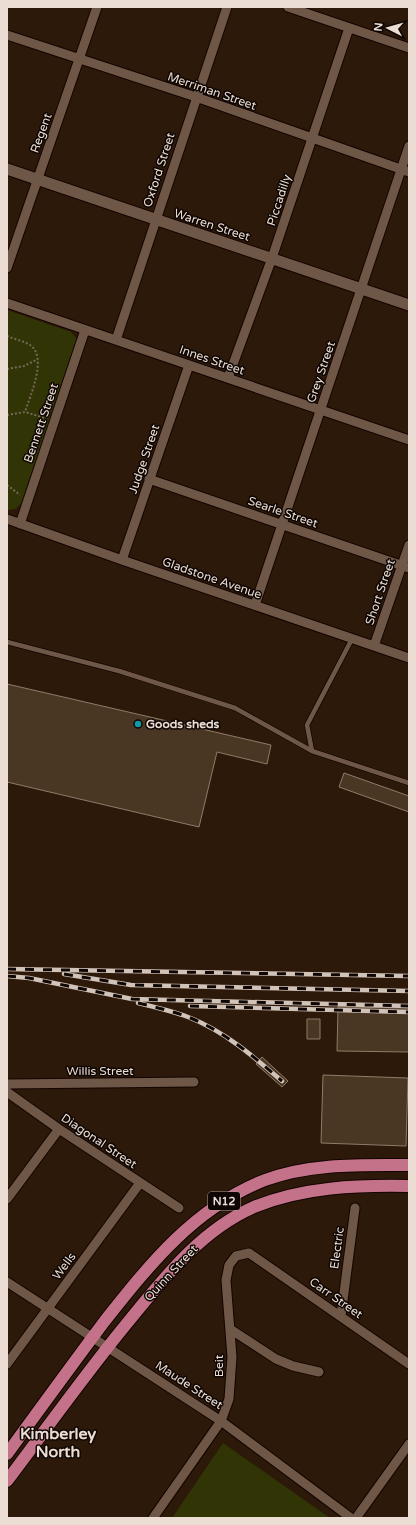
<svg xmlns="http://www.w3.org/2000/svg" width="416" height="1525" font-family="'Varela Round',sans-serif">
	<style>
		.green { fill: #313505 }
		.building { fill: #493724; stroke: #907b67 }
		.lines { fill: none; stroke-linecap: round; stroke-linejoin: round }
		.service-casing { stroke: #140400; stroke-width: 6 }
		.minor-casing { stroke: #140400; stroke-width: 11 }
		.tertiary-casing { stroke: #140400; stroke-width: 13 }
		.trunk-casing { stroke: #140400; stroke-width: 14 }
		.path { stroke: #78675a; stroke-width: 2; stroke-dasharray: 2 2; stroke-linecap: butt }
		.service { stroke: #6e5747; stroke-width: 4.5 }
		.minor { stroke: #6e5747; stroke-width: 9 }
		.tertiary { stroke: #6e5747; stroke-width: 11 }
		.trunk { stroke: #c4728a; stroke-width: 12 }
		.rail-casing { stroke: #d2c3b9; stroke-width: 4.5 }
		.rail { stroke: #0e0603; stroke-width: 3; stroke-dasharray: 9; stroke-linecap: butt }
		.culture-dot { fill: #0f9aa8; stroke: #0e0603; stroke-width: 1.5 }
		.labels { text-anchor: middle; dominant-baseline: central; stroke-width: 3; stroke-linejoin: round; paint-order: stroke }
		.shield { fill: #0e0603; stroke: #a99c95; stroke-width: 1 }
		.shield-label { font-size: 11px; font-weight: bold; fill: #ebddd4 }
		.street-label { font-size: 12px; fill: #ebddd4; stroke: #0e0603 }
		.poi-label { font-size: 12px; font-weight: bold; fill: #ebddd4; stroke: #0e0603; text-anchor: start }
		.district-label { font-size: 16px; font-weight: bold; fill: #ebddd4; stroke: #0e0603 }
	</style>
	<rect width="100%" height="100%" fill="#2c190a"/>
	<path class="green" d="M 7,310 L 71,332 L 76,338 L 76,344 L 23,502 L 15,509 L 8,510 Z
		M 223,1443 L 330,1518 L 172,1518 Z"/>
	<path class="building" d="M 7,684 L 271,745 L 267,764 L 217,752 L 199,827 L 7,782 Z
		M 344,773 L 409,796 L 409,812 L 339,787 Z
		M 338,1007 L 409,1008 L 409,1052 L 337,1051 Z
		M 307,1019 L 320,1019 L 320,1039 L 307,1039 Z
		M 262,1057 L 288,1081 L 282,1087 L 256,1064 Z
		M 323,1075 L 408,1078 L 406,1146 L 321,1143 Z"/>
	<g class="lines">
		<defs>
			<path id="service" d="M 7,642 L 119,671 L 235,708 L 312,751 L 409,783
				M 312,751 L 307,725 L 352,639"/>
			<path id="minor" d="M 288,7 L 409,48
				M 7,35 L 196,97 L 409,172
				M 7,268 L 97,7
				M 7,303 L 409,440
				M 116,340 L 227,7
				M 228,378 L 272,258 L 349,28
				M 149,479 L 409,568
				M 7,519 L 122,560 L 409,658
				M 20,524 L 85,330
				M 122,560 L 189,365
				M 255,605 L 409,146
				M 374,646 L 409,545
				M 7,1084 L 194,1082
				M 7,1092 L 59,1129 L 179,1208
				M 7,1199 L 59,1129
				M 7,1282 L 221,1421 L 351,1518
				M 341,1316 L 355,1208
				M 230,1329 L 276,1359 L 293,1366 L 319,1372
				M 7,1364 L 140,1183
				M 153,1518 L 221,1421 L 229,1399 L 232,1357 L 226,1280 L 229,1265 L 236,1256 L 249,1253 L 409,1364
				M 356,1518 L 409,1444"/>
			<path id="tertiary" d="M 7,169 L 409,305"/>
			<path id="trunk" d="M 7,1454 C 39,1410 71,1366 104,1322 C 150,1264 194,1208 265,1180 C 311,1163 361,1165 409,1165
				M 7,1481 C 47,1428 86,1373 128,1322 C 164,1278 201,1230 254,1207 C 303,1187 357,1185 409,1186"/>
		</defs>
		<use href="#service" class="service-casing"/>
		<use href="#minor" class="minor-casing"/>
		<use href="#tertiary" class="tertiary-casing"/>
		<use href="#trunk" class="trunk-casing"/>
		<path class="path" d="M 7,336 C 14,339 24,341 30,345 C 48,357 30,396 25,412
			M 7,369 L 24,366 L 38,359
			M 7,415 L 25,412 L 45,418
			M 7,485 L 20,495"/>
		<use href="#service" class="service"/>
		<use href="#minor" class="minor"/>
		<use href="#tertiary" class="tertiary"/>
		<use href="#trunk" class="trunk"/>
		<defs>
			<path id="rail" d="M 7,969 L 409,976
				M 64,974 L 131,985 L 409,991
				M 7,976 L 29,978 L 132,999 L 409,1006
				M 138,1003 C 155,1007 172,1011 188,1017 C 224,1031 253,1056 282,1081
				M 190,1006 L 409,1012"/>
		</defs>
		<use href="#rail" class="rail-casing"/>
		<use href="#rail" class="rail"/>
	</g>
	<circle class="culture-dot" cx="138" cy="724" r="4"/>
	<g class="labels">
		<rect class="shield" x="208" y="1192" width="32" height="18" rx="3"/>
		<g class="shield-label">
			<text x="224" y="1201">N12</text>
		</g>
		<g class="street-label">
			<text transform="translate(212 91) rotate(19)">Merriman Street</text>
			<text transform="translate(41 133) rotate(-70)">Regent</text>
			<text transform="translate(159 170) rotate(-72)">Oxford Street</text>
			<text transform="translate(279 200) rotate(-72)">Piccadilly</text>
			<text transform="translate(212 225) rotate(18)">Warren Street</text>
			<text transform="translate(212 360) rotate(19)">Innes Street</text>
			<text transform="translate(321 372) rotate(-71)">Grey Street</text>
			<text transform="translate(41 423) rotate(-71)">Bennett Street</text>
			<text transform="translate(144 459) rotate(-71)">Judge Street</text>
			<text transform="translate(283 512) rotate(19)">Searle Street</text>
			<text transform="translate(212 578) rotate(19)">Gladstone Avenue</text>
			<text transform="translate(380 592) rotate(-71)">Short Street</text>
			<text x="100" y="1071">Willis Street</text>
			<text transform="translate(99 1141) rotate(34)">Diagonal Street</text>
			<text transform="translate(337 1248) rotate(-82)">Electric</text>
			<text transform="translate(64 1266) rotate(-53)">Wells</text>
			<text transform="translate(171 1273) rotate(-47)">Quinn Street</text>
			<text transform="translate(336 1298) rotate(35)">Carr Street</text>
			<text transform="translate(219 1366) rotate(-90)">Beit</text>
			<text transform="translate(189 1385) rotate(33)">Maude Street</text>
		</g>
		<g class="poi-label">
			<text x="146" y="724">Goods sheds</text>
		</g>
		<g class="district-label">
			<text x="58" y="1434">Kimberley<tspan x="58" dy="18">North</tspan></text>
		</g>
	</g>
	<rect width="416" height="1525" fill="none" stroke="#ebddd4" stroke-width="16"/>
	<g transform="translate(388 28) rotate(276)" stroke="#0e0603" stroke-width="3" paint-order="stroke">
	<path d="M0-3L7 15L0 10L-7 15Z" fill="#ebddd4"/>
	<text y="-6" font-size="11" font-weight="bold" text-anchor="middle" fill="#ebddd4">N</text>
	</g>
</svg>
